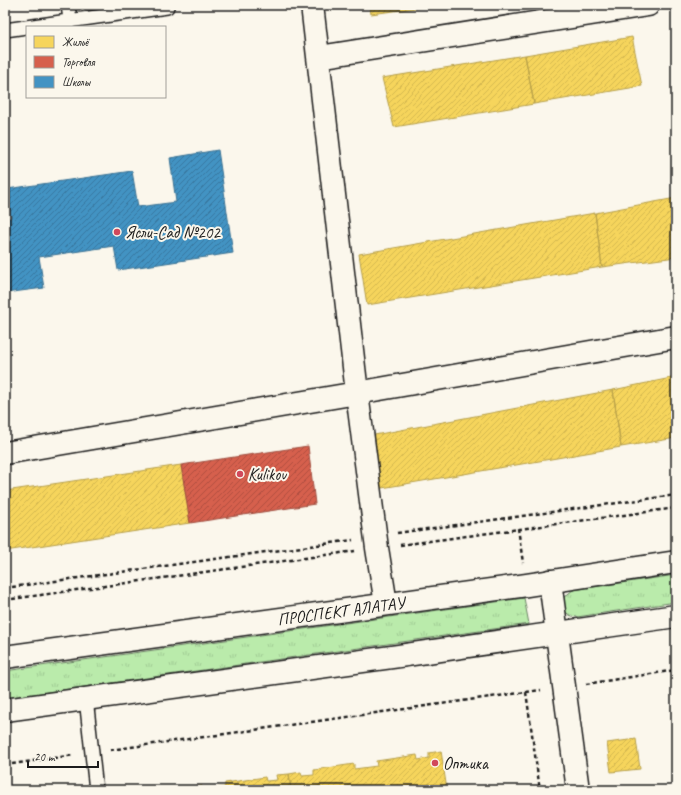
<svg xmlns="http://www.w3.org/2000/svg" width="681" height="795" font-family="Caveat,sans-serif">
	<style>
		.grass { fill: url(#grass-tufts); stroke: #6b8464 }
		.homes { fill: url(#homes-hatch); stroke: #b59e49 }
		.shops { fill: url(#shops-hatch); stroke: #9e4c3e }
		.schools { fill: url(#schools-hatch); stroke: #376f91 }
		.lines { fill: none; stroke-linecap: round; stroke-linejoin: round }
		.service-casing { stroke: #1c1c1c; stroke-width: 16 }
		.minor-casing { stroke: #1c1c1c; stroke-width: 25 }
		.secondary-casing { stroke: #1c1c1c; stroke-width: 25 }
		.path { stroke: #1c1c1c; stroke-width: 2.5; stroke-dasharray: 4 3; stroke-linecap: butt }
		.service { stroke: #fbf7ec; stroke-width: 13 }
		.minor { stroke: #fbf7ec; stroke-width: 22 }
		.secondary { stroke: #fbf7ec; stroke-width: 22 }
		.poi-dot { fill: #d1495b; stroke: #fbf7ec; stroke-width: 1.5 }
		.labels { text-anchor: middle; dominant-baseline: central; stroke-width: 4; stroke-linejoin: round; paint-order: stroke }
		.poi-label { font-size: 17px; fill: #1c1c1c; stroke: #fbf7ec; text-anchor: start }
		.street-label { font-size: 17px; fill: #1c1c1c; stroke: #fbf7ec }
	</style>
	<defs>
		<pattern id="grass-tufts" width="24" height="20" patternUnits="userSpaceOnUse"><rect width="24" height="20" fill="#baebab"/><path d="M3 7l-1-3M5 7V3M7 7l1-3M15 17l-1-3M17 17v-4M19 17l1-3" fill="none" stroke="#9fc993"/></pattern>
		<pattern id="homes-hatch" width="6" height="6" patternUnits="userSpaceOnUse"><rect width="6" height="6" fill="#f6d55c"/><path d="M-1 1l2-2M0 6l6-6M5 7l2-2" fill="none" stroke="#d2b64f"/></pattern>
		<pattern id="shops-hatch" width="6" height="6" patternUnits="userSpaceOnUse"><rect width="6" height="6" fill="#d6604d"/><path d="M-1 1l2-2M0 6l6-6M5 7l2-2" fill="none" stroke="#ad4e3f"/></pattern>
		<pattern id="schools-hatch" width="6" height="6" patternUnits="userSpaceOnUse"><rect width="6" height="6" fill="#4393c3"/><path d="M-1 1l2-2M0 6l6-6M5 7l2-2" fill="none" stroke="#37779e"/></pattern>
	</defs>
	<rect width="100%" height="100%" fill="#fbf7ec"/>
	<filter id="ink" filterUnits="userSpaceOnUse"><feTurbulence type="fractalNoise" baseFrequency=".025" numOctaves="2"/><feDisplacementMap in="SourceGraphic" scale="8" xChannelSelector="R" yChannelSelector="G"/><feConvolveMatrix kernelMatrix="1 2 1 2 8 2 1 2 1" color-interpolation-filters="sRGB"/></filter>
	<g filter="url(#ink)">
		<path class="grass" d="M 676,575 L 676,602 L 577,617 C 565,616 561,608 564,597 L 573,590 Z
			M 524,598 L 529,624 L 5,698 L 5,671 Z"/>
		<path class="homes" d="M 369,5 L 438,5 L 371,14 Z
			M 632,37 L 642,86 L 534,104 L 525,55 Z
			M 525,55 L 534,104 L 394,127 L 382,78 Z
			M 676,198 L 676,257 L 602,267 L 595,213 Z
			M 595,213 L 602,267 L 367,305 L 359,254 Z
			M 676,377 L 676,438 L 621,447 L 613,390 Z
			M 613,390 L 621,447 L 376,489 L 369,436 Z
			M 181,465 L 190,523 L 5,551 L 5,491 Z
			M 636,739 L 640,769 L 611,772 L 607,743 Z
			M 441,751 L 447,790 L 291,790 L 289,774 L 301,772 L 302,776 L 314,775 L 314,770 L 354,764 L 354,769 L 377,766 L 376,761 L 417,755 L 418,760 L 429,758 L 429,753 Z
			M 289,774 L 291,790 L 208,790 L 225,787 L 225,783 L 265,777 L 266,781 L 277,780 L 276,775 Z
			M 202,786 L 202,790 L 175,790 Z"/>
		<path class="shops" d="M 308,446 L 315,504 L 190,523 L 181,465 Z"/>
		<path class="schools" d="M 218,150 L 233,253 L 118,270 L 114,246 L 39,257 L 44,288 L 5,293 L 5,219 L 11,218 L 7,189 L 132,171 L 138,207 L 176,202 L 170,158 Z"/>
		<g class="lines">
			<defs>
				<path id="service" d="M 68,5 L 70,20
					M 5,30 L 167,7
					M 86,698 L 96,790"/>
				<path id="minor" d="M 312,5 L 357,393 L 676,337
					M 319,57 L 648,5
					M 5,453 L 357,393 L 377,548 L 386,604
					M 557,634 L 578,790"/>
				<g id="secondary">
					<path d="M 550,581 L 557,634"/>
					<path id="s1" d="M 5,657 L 527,585 L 676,562"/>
					<path d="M 5,710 L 399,656 L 676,616"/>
				</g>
			</defs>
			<use href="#service" class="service-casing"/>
			<use href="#minor" class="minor-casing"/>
			<use href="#secondary" class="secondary-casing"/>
			<path class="path" d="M 518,528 L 523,563
				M 397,533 L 676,495
				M 400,545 L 676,508
				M 5,588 L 353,540
				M 5,600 L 355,551
				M 586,684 L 676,670
				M 526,692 L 540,790
				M 110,750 L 541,690
				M 5,765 L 74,755"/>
			<use href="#service" class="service"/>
			<use href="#minor" class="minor"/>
			<use href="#secondary" class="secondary"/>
		</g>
	</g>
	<g class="poi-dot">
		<circle cx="117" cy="232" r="4"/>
		<circle cx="240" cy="474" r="4"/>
		<circle cx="435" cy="763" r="4"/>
	</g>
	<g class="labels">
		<g class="poi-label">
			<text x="125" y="232">Ясли-Сад №202</text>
			<text x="248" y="474">Kulikov</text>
			<text x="443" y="763">Оптика</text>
		</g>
		<g class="street-label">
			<text stroke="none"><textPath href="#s1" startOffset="339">ПРОСПЕКТ АЛАТАУ</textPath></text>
		</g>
	</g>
	<rect width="681" height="795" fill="none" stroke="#fbf7ec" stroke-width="20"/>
	<rect x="10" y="10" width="661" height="775" fill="none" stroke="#1c1c1c" stroke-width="1.5" filter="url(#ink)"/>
	<rect x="26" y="26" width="140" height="72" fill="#fbf7ec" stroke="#a29f99"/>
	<rect x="34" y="36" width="20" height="12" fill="#f6d55c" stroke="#a29f99"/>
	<text x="62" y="46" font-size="12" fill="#1c1c1c">Жильё</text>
	<rect x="34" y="56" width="20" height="12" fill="#d6604d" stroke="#a29f99"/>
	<text x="62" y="66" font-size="12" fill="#1c1c1c">Торговля</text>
	<rect x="34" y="76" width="20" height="12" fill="#4393c3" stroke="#a29f99"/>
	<text x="62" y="86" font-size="12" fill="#1c1c1c">Школы</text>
	<path d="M28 761v6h70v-6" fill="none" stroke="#1c1c1c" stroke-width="2"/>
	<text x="34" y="761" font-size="12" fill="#1c1c1c" stroke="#fbf7ec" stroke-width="3" paint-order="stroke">20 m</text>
</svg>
